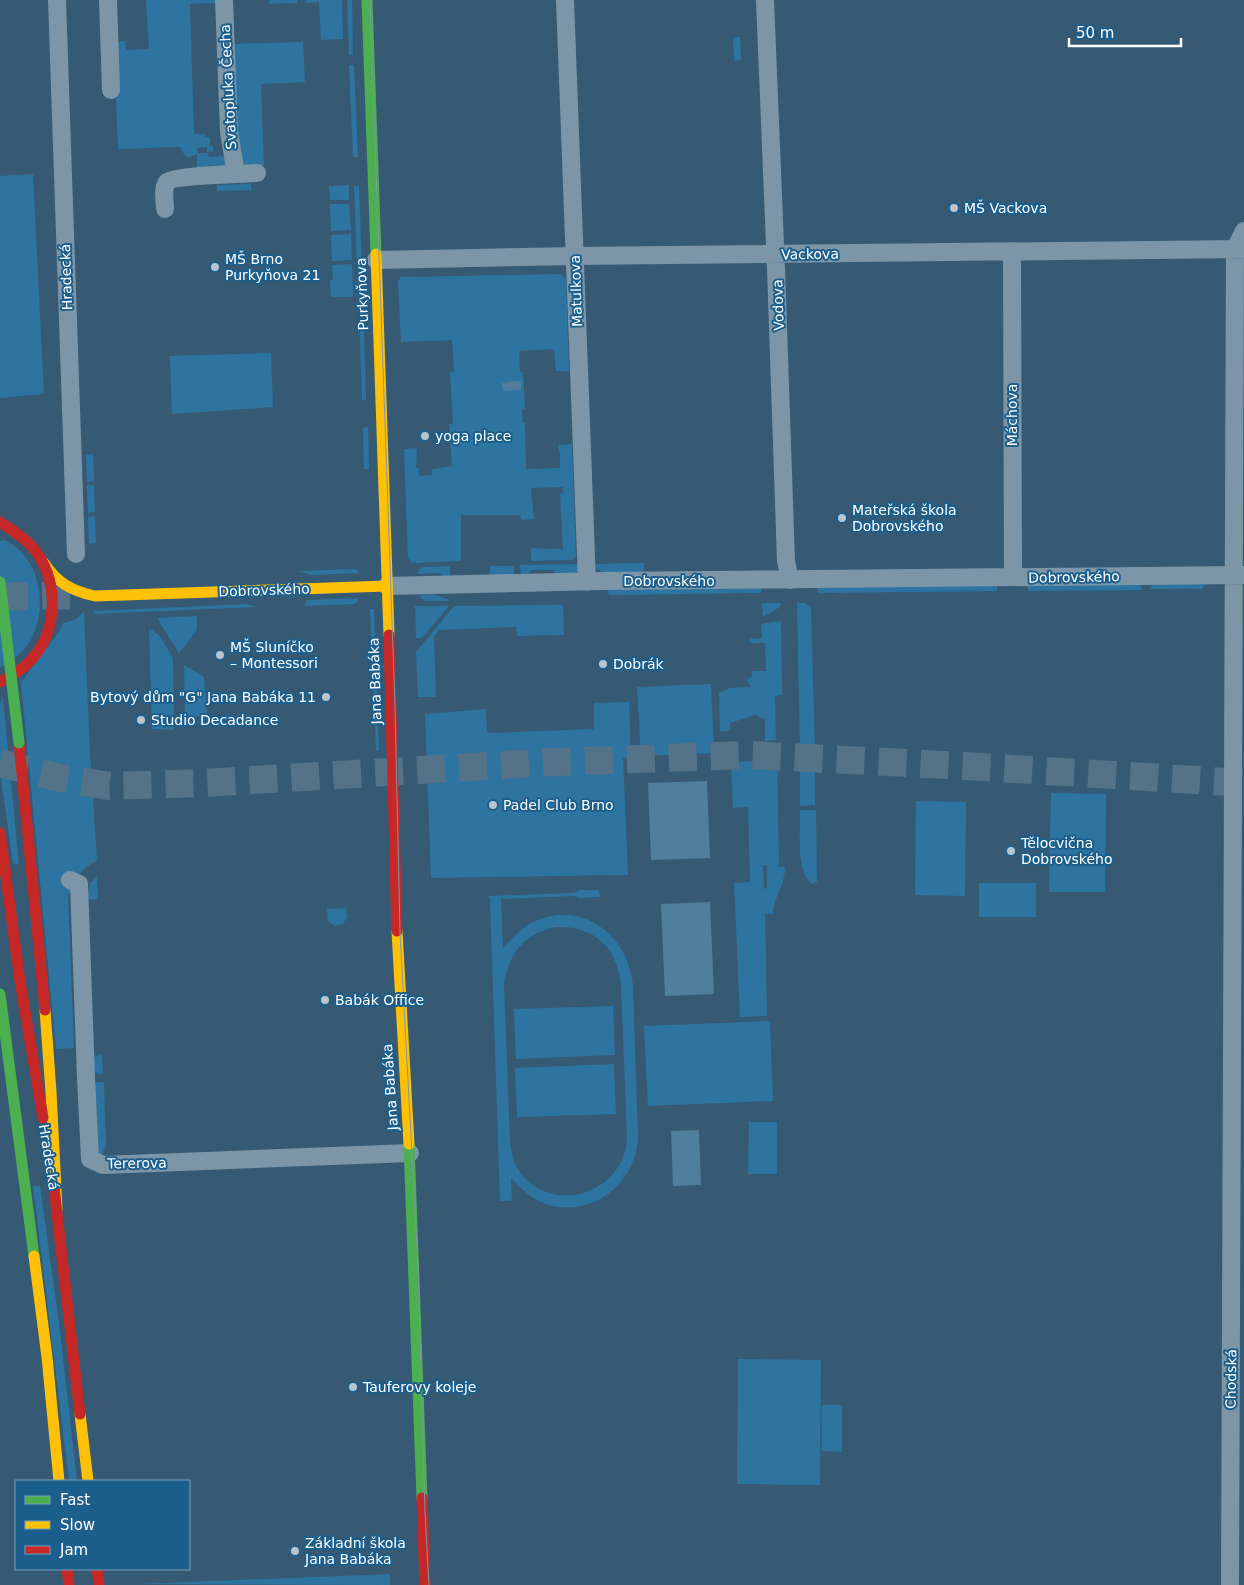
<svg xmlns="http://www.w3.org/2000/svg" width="1244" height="1585" font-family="'DejaVu Sans',sans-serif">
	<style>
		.green { fill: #2d74a1; fill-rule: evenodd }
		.water { fill: #507e9d }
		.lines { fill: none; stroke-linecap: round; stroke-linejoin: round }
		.highway-tunnel { stroke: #547388; stroke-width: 28; stroke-dasharray: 28 14; stroke-linecap: butt }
		.street { stroke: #7d96a7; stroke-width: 18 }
		.fast { stroke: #4caf50; stroke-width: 11 }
		.slow { stroke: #ffc107; stroke-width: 11 }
		.jam { stroke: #c62828; stroke-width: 11 }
		.tram { stroke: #7d96a6; stroke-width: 1 }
		.fast-bridge { stroke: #4caf50; stroke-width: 11 }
		.poi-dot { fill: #b9c5ce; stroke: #1c5f8d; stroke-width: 2 }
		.labels { text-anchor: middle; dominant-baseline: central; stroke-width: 4; stroke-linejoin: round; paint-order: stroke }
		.street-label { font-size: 14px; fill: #fff; stroke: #1c5f8d }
		.poi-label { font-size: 14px; fill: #fff; stroke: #1c5f8d; text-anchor: start }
	</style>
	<rect width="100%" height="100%" fill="#365a73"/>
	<path class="green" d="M 146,0 L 215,0 L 215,3 L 190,4 L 194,134 L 205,134 L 205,137 L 210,137 L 210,146 L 213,146 L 213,151 L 207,152 L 207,147 L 197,148 L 197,153 L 208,153 L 209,157 L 226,156 L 226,165 L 224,168 L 197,169 L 197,154 L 190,157 L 185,156 L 180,147 L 118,149 L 114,42 L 125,41 L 126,50 L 149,49 Z
		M 269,0 L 297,0 L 297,3 L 269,4 Z
		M 306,0 L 342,0 L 343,39 L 321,40 L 319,2 L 306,3 Z
		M 347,0 L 352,0 L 353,55 L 349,55 Z
		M 733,37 L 740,37 L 741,60 L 734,61 Z
		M 303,42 L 305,82 L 261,84 L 264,166 L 246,166 L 241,164 L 228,44 Z
		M 349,65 L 354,65 L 358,157 L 353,157 Z
		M 33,174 L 44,394 L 0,398 L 0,176 Z
		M 251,184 L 251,190 L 217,191 L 217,185 Z
		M 349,185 L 349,200 L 330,200 L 329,186 Z
		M 354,186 L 359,186 L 363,296 L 358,296 Z
		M 330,204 L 349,204 L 351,230 L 331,231 Z
		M 351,234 L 352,260 L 332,261 L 331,235 Z
		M 352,264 L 353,297 L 331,297 L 330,280 L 333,279 L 332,265 Z
		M 561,274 L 566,279 L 569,371 L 556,371 L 554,349 L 519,351 L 520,372 L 523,373 L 525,409 L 522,409 L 523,423 L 525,423 L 526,469 L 560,468 L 560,453 L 559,453 L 558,445 L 572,444 L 576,556 L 572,560 L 531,561 L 531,548 L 563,549 L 560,494 L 564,493 L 562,487 L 531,488 L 534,519 L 521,520 L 520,515 L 461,515 L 461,561 L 413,563 L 408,558 L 404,449 L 417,448 L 416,468 L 419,468 L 419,476 L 432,475 L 432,469 L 452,466 L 449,424 L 453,424 L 450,372 L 454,371 L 452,340 L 401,342 L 398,281 L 401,277 Z
		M 359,306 L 363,306 L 366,400 L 362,400 Z
		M 271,353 L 273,407 L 172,414 L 170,356 Z
		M 368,427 L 369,469 L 364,469 L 363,428 Z
		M 93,454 L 94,481 L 87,482 L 86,455 Z
		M 87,485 L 94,485 L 95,512 L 88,513 Z
		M 95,516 L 96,543 L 89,544 L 88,517 Z
		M 4,540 C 42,557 49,609 29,643 C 22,654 10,661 0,668 L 0,541 Z
		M 644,563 L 644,573 C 630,573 600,579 594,564 Z
		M 585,564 C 577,577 571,574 557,575 L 554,570 L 531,570 L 528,575 L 521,576 L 520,565 Z
		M 450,566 L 450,576 L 444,576 L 439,573 L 417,574 L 419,569 L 423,567 Z
		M 490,566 L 514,566 L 514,576 L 489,576 Z
		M 354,569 L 357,570 L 359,573 L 312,575 L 298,571 Z
		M 1136,584 L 1141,586 L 1142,590 L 1028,591 L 1028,586 Z
		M 1156,584 L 1201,584 L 1206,585 L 1201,589 L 1150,589 L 1152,586 Z
		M 761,586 L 761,593 L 610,595 L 607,592 L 610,588 Z
		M 997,586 L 997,591 L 818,593 L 818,587 Z
		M 433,594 L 449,600 L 449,601 L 426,601 L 419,597 L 423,595 Z
		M 359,598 L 355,604 L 304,606 L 307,600 Z
		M 762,603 L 781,603 L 780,607 L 763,617 Z
		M 797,603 L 805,603 L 811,608 L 815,752 L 800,752 Z
		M 247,604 L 256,607 L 94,614 L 93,611 Z
		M 563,605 L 564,635 L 517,636 L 516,627 L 439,630 L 434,636 L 436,697 L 418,697 L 416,652 L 454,606 Z
		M 415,606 L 449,606 L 422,638 L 416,638 Z
		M 370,609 L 374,609 L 379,750 L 376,751 Z
		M 84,611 L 90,754 L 97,860 C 80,871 78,872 73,892 L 68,894 L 74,1048 L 56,1049 L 21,682 L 58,633 L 63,623 L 75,620 Z
		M 197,616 L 197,630 L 179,653 L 157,618 Z
		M 781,621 L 782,695 L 775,696 L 776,740 L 765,741 L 765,719 L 755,715 L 730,723 L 730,731 L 720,731 L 719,693 L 730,688 L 751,687 L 747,680 L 752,676 L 752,671 L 766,671 L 765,643 L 750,643 L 750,639 L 762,638 L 761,624 Z
		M 149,628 L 159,635 L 173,658 L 174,730 L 152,729 Z
		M 184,665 L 204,677 L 207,716 L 185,717 Z
		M 711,684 L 714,753 L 641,756 L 637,687 Z
		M 3,697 L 19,865 L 13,863 L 0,772 L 0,703 Z
		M 629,702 L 631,757 L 623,758 L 628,875 L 431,878 L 425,714 L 486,709 L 487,733 L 594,729 L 594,703 Z
		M 777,757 L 779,867 L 785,867 C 785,886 774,895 773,914 L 765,914 L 767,1016 L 740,1017 L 734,883 L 750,882 L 748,807 L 733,808 L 731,762 L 759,761 L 760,758 ZM 763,865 L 767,865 L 767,889 L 764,888 Z
		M 800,761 L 815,761 L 815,805 L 800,806 Z
		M 1051,793 L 1106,794 L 1105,892 L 1049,892 Z
		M 916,801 L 966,802 L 965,896 L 915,895 Z
		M 800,810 L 816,810 L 817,882 L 812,884 C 795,870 801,832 800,810 Z
		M 97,877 L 98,899 L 87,900 L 90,883 Z
		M 979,883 L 1036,883 L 1036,917 L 979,917 Z
		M 579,890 L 599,890 L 600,897 L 580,898 L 574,896 L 501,899 L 503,948 C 513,938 521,927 535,921 C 584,900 629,936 633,986 L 638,1138 C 636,1181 597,1215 553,1206 C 535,1202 523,1191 511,1178 L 512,1201 L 500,1201 L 490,899 L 488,896 L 574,893 ZM 556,927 C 595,925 618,949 621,986 L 627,1137 C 625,1199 539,1219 514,1161 C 512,1155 511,1148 510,1142 L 504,983 C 510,952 525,933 556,927 Z
		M 346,908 L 347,917 L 343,924 L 335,926 L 328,921 L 327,909 Z
		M 613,1006 L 615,1055 L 516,1059 L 514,1009 Z
		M 770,1021 L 773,1101 L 648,1106 L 644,1026 Z
		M 100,1054 L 102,1054 L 103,1074 L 94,1073 L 94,1057 Z
		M 614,1064 L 616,1114 L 517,1117 L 515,1068 Z
		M 97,1082 L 104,1082 L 106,1146 L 100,1158 L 97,1153 L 95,1084 Z
		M 749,1122 L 777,1122 L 777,1174 L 748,1174 Z
		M 33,1186 L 40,1186 L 59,1323 L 77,1481 L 69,1481 Z
		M 738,1359 L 821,1360 L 820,1485 L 737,1484 Z
		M 822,1405 L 842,1405 L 842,1452 L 822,1451 Z
		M 390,1574 L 390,1585 L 139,1584 Z"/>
	<path class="water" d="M 521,381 L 521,390 L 503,391 L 502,383 Z
		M 707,781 L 710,858 L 651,860 L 648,783 Z
		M 710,902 L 714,994 L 665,996 L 661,904 Z
		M 699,1130 L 701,1185 L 673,1186 L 671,1131 Z"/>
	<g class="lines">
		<path class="highway-tunnel" d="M 0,597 L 75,595
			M 0,763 L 60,778 L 109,786 L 202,783 L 555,762 L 748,755 L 966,766 L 1244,783"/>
		<path class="street" d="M 57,0 L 76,554
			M 108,0 L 111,90
			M 224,0 L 229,132 L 236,174
			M 565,0 L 587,582
			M 765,0 L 776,269 L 786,561 L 790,580
			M 165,209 C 165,201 162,189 167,182 C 174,175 243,174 257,173
			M 1012,252 L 1013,577
			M 376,260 L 575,256 L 1244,249
			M 387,586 L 601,581 L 1244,575
			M 70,880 L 79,884 L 86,1078 L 90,1159 L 103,1165 L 410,1153
			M 1230,1585 L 1235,249 L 1244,231"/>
		<path class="fast" d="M 367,0 L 376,254
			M 0,994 L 34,1256
			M 409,1144 L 422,1498"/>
		<path class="slow" d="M 376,254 L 389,635
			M 44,563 C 57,583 72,591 95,596 L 387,586
			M 397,931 L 409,1144
			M 45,1010 L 51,1092 L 57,1209
			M 34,1256 L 47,1357 L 59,1481
			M 80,1414 L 88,1481"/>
		<path class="jam" d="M 0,522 C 12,530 24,537 33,548 C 59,579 59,630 31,660 C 22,670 11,676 0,682
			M 389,635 L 397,931
			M 19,743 L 45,1010
			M 0,833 L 20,981 L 43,1118
			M 54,1187 L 80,1414
			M 422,1498 L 425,1585
			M 67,1569 L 69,1585
			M 97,1569 L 99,1585"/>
		<path class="tram" d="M 370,0 L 395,706 L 400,933 L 418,1265 L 425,1512 L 429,1585"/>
		<path class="fast-bridge" d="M 0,582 L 19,743"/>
	</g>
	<g class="poi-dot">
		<circle cx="954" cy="208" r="5"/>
		<circle cx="215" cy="267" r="5"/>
		<circle cx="425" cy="436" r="5"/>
		<circle cx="842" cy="518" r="5"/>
		<circle cx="220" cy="655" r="5"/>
		<circle cx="603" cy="664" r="5"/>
		<circle cx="326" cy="697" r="5"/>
		<circle cx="141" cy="720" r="5"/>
		<circle cx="493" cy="805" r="5"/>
		<circle cx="1011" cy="851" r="5"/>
		<circle cx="325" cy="1000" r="5"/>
		<circle cx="353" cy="1387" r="5"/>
		<circle cx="295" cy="1551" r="5"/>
	</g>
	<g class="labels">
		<g class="street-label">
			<text transform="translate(228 87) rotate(-93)">Svatopluka Čecha</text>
			<text transform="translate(810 254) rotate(-1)">Vackova</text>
			<text transform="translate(66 277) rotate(-92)">Hradecká</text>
			<text transform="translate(576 291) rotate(-92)">Matulkova</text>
			<text transform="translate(362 294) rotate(-92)">Purkyňova</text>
			<text transform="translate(778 305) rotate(-92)">Vodova</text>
			<text transform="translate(1012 415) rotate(-90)">Máchova</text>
			<text transform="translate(1074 577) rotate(-1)">Dobrovského</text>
			<text x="669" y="581">Dobrovského</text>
			<text transform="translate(264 590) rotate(-2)">Dobrovského</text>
			<text transform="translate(375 681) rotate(-92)">Jana Babáka</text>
			<text transform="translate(390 1087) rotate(-94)">Jana Babáka</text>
			<text transform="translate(49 1157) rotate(81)">Hradecká</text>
			<text transform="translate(137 1163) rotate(-1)">Tererova</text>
			<text transform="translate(1231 1379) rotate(-89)">Chodská</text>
		</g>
		<g class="poi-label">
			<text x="964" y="208">MŠ Vackova</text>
			<text x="225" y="259">MŠ Brno<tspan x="225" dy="16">Purkyňova 21</tspan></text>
			<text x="435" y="436">yoga place</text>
			<text x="852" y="510">Mateřská škola<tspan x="852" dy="16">Dobrovského</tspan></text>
			<text x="230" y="647">MŠ Sluníčko<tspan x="230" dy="16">– Montessori</tspan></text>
			<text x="613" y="664">Dobrák</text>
			<text x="316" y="697" text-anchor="end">Bytový dům "G" Jana Babáka 11</text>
			<text x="151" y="720">Studio Decadance</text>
			<text x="503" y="805">Padel Club Brno</text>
			<text x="1021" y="843">Tělocvična<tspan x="1021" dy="16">Dobrovského</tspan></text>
			<text x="335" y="1000">Babák Office</text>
			<text x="363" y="1387">Tauferovy koleje</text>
			<text x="305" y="1543">Základní škola<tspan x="305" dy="16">Jana Babáka</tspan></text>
		</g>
	</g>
	<rect x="15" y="1480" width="175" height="90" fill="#1c5f8d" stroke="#779fbb"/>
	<rect x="25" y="1496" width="25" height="8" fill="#4caf50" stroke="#779fbb"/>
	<text x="60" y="1505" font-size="15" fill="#ffffff">Fast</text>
	<rect x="25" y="1521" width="25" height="8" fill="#ffc107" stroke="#779fbb"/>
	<text x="60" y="1530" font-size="15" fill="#ffffff">Slow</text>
	<rect x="25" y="1546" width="25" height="8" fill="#c62828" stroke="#779fbb"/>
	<text x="60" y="1555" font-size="15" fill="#ffffff">Jam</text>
	<path d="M1069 38v8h112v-8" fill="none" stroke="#ffffff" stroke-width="2.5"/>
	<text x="1076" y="38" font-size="15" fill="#ffffff" stroke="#1c5f8d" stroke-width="4" paint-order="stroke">50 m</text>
</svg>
